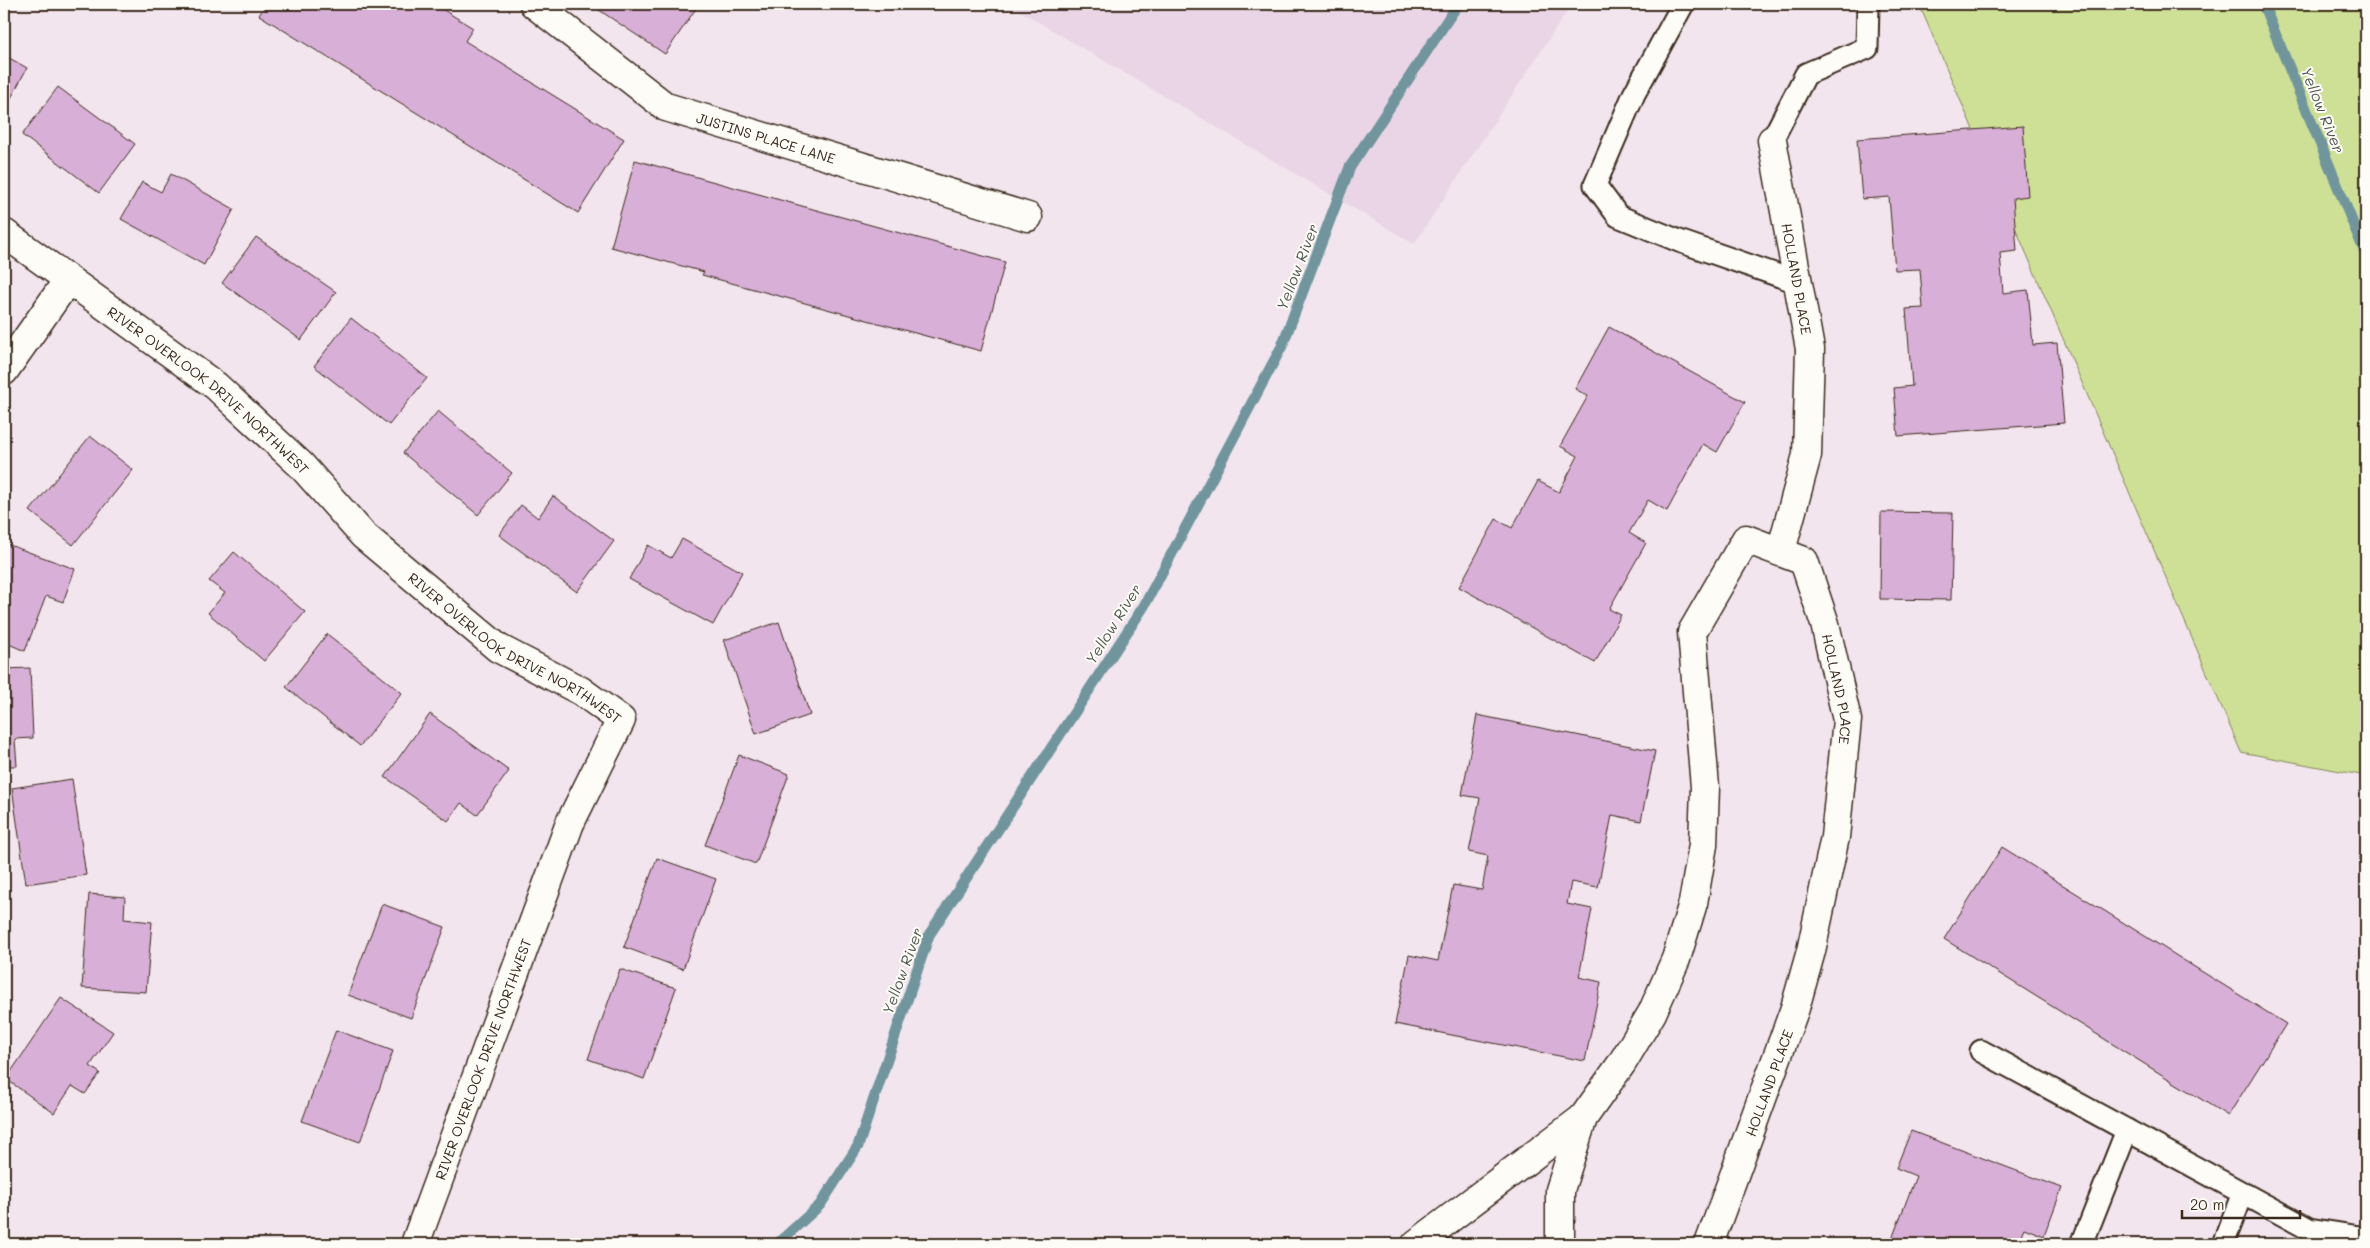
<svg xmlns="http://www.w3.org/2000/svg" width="2370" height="1248" font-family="Mali,sans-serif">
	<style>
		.built { fill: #ead5e6 }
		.green { fill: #cde095; stroke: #84855a }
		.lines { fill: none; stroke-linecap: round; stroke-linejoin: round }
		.stream { stroke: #6f959d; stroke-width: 11 }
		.building { fill: #d8afd6; stroke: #3b2a1e }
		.lane-casing { stroke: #3b2a1e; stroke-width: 25 }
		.street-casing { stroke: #3b2a1e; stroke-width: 31 }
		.lane { stroke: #fdfcf7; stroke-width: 21 }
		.street { stroke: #fdfcf7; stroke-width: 28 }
		.labels { text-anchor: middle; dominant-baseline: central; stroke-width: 4; stroke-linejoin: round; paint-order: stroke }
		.street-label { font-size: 14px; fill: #3b2a1e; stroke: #fdfcf7 }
		.water-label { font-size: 15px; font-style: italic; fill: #505753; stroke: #fdfcf7 }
	</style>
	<rect width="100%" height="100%" fill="#f2e5ed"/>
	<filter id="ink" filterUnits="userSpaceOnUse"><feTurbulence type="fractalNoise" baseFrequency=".02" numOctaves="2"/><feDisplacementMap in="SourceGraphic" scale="10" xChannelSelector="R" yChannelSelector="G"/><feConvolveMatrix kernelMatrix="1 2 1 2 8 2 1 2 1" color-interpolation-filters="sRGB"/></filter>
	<g filter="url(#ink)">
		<path class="built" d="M 1008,4 L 1572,4 L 1414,244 Z"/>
		<path class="green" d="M 1919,4 L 2366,4 L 2366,776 L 2241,752 Z"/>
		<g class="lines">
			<path class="stream" d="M 2263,4 L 2366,255
				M 777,1244 L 820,1205 L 858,1146 L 929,935 L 1144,606 L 1282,346 L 1350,167 L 1458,4"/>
		</g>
		<path class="building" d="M 267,4 L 434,4 L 473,28 L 465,41 L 624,139 L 578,213 L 259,15 Z
			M 590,4 L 699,4 L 665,54 Z
			M 4,55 L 27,68 L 4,111 Z
			M 58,87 L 135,144 L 99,193 L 22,135 Z
			M 2023,126 L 2028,196 L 2013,198 L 2017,251 L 2000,253 L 2003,293 L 2028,290 L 2033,345 L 2057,343 L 2064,423 L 1898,436 L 1894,388 L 1912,386 L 1906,309 L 1923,308 L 1920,269 L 1895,270 L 1889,197 L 1862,199 L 1857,139 Z
			M 635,160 L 1005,262 L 981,351 L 702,275 L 704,272 L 611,247 Z
			M 171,174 L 234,209 L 204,265 L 121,219 L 142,182 L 161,192 Z
			M 256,237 L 336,292 L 301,340 L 222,283 Z
			M 351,318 L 427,378 L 389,425 L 314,366 Z
			M 1609,327 L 1745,402 L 1717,452 L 1703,444 L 1667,511 L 1648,500 L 1629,533 L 1646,543 L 1609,609 L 1621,615 L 1595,663 L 1459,587 L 1496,519 L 1512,528 L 1538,481 L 1559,492 L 1578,456 L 1560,446 L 1588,396 L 1575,389 Z
			M 438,411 L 512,473 L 478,515 L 403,453 Z
			M 90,436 L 133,470 L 73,545 L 30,511 Z
			M 553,496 L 614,541 L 577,592 L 499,535 L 521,505 L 538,518 Z
			M 1881,512 L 1953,513 L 1951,600 L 1880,599 Z
			M 682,539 L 742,572 L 713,625 L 629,579 L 648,545 L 671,558 Z
			M 4,543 L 75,569 L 63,602 L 46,596 L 25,651 L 4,642 Z
			M 234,552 L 305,612 L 264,661 L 208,613 L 225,593 L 209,581 Z
			M 779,622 L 810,715 L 756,734 L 724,640 Z
			M 327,634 L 402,693 L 360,746 L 286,687 Z
			M 30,668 L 33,738 L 15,739 L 17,766 L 4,766 L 4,669 Z
			M 430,714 L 509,771 L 477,815 L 461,803 L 448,821 L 385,777 Z
			M 1477,715 L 1655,751 L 1641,821 L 1612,815 L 1598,887 L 1571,882 L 1567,904 L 1592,909 L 1579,977 L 1601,982 L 1585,1061 L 1395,1024 L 1409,955 L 1438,961 L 1453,885 L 1482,890 L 1488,856 L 1469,852 L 1480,798 L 1462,795 Z
			M 739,755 L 789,774 L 756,864 L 705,845 Z
			M 72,779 L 86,875 L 26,884 L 12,788 Z
			M 2002,847 L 2286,1024 L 2228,1116 L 1944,939 Z
			M 657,858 L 716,879 L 683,969 L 624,947 Z
			M 89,894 L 125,897 L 124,919 L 152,922 L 146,992 L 82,988 Z
			M 382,904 L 445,927 L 411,1018 L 348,995 Z
			M 620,969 L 676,988 L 644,1079 L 588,1059 Z
			M 61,998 L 113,1032 L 90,1066 L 100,1073 L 85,1094 L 72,1086 L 54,1113 L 6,1079 Z
			M 336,1030 L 393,1051 L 360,1142 L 302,1121 Z
			M 1911,1131 L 2062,1188 L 2044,1236 L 2024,1228 L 2017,1244 L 1890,1244 L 1916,1176 L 1896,1168 Z"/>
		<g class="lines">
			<defs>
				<path id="lane" d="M 1683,4 L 1634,94 L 1595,185 L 1618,216 L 1679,241 L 1797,282
					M 1772,140 L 1806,74 L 1867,48 L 1868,4
					M 1981,1051 L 2309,1229 L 2366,1238
					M 2082,1244 L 2127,1130
					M 2223,1244 L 2243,1193"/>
				<g id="street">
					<path id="s1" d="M 534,4 L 666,107 L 1028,217"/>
					<path id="s2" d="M 1772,140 L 1810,349 L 1807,455 L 1781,551"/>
					<path id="s3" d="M 4,233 L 216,386 L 301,465 L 363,535 L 498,648 L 581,691 L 621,720 L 570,823 L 415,1244"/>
					<path d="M 4,371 L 68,280"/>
					<path d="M 1416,1244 L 1583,1118"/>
					<path id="s4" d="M 1560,1244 L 1560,1190 L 1583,1118 L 1622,1063 L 1652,1013 L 1676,959 L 1693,903 L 1703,845 L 1705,787 L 1692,632 L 1746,539 L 1804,561 L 1825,624 L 1847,720 L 1835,837 L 1811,951 L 1795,1008 L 1709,1244"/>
				</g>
			</defs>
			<use href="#lane" class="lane-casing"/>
			<use href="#street" class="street-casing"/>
			<use href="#lane" class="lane"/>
			<use href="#street" class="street"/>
		</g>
	</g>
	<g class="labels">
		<g class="street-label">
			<text stroke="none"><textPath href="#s1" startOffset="272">JUSTINS PLACE LANE</textPath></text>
			<text stroke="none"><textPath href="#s2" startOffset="141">HOLLAND PLACE</textPath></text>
			<text stroke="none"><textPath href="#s3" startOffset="258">RIVER OVERLOOK DRIVE NORTHWEST</textPath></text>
			<text stroke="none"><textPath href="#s3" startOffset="661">RIVER OVERLOOK DRIVE NORTHWEST</textPath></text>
			<text stroke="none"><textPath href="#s4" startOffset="948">HOLLAND PLACE</textPath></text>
			<text transform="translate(483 1059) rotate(-70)">RIVER OVERLOOK DRIVE NORTHWEST</text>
			<text transform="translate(1769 1083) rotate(-70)">HOLLAND PLACE</text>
		</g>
		<g class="water-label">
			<text transform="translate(2323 110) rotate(68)">Yellow River</text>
			<text transform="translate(1297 267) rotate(-69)">Yellow River</text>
			<text transform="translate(1113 624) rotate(-58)">Yellow River</text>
			<text transform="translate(902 971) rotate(-70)">Yellow River</text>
		</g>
	</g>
	<rect width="2370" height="1248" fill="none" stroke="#fdfcf7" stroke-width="20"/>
	<rect x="10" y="10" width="2350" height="1228" fill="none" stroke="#3b2a1e" stroke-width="2" filter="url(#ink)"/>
	<path d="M2182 1210v8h118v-8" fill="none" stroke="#3b2a1e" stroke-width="2.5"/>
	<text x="2190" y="1210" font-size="15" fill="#3b2a1e" stroke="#fdfcf7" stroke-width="4" paint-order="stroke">20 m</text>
</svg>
